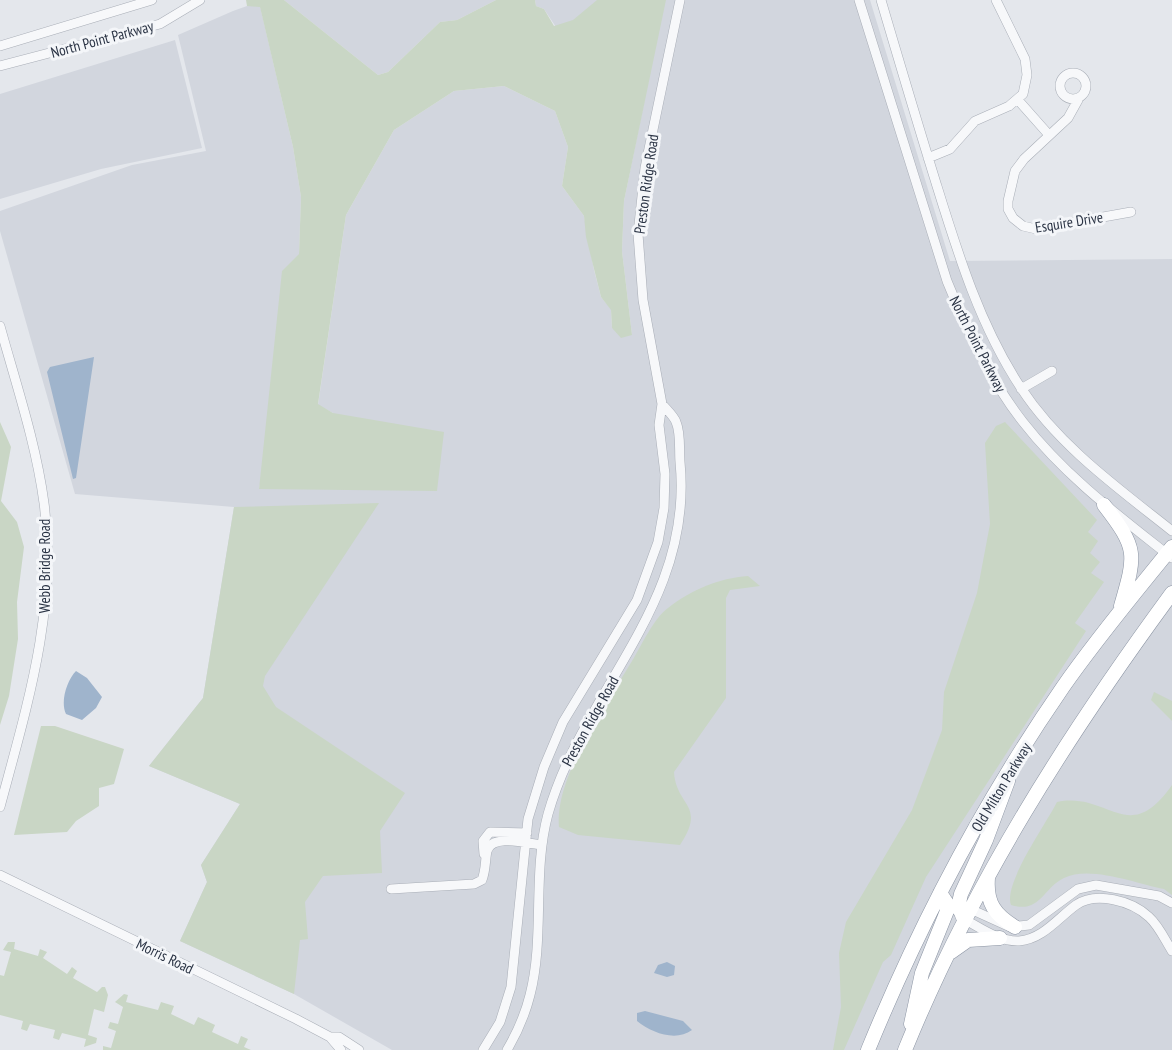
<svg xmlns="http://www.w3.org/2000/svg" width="1172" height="1050" font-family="'PT Sans Narrow',sans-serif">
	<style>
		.built { fill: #d2d6de }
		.green { fill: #c9d6c5 }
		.water { fill: #9fb4cc }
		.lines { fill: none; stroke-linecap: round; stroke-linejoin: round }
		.minor-casing { stroke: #a9aeb7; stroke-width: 10 }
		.highway-casing { stroke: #8b94a3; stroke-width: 15 }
		.minor { stroke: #f7f8fa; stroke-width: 9 }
		.highway { stroke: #fff; stroke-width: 14 }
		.labels { text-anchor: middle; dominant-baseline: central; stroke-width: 6; stroke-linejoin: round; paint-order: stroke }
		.street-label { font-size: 15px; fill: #2b3445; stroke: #f4f6f9 }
	</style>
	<rect width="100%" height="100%" fill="#e4e7ec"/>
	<path class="built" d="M 284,0 L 496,0 L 457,20 L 440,22 L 388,72 L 378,75 Z
		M 535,0 L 870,0 L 950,261 L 1172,259 L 1172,1050 L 392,1050 L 294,994 L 180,941 L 207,882 L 201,865 L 240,804 L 149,766 L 203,698 L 234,507 L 75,494 L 0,231 L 0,211 L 132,165 L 206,151 L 178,35 L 233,11 L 247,6 L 260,6 L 293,147 L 301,197 L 299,254 L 259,489 L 333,413 L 318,405 L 346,215 L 394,130 L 454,91 L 504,86 L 555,111 L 568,147 L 562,186 L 584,216 L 594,270 L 601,297 L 611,309 L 612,328 L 632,335 L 622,251 L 624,201 L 651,68 L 564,39 L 544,9 L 536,6 Z
		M 175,40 L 202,148 L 101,169 L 0,199 L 0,94 Z"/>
	<path class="green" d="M 246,0 L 284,0 L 378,75 L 388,72 L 440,22 L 457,20 L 496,0 L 535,0 L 536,6 L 544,9 L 554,26 L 573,20 L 597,0 L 666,0 L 624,201 L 622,251 L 632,335 L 621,338 L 612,328 L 611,310 L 601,297 L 586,237 L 584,216 L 562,186 L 568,147 L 555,111 L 504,86 L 454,91 L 394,130 L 346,215 L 318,404 L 333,413 L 444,432 L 437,491 L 259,489 L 282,271 L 299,254 L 301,197 L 293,147 L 260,7 L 247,6 Z
		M 0,422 L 11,447 L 1,501 L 17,522 L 24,547 L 17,602 L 18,639 L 9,696 L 0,725 Z
		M 1005,422 L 1097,520 L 1088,532 L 1098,541 L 1090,553 L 1100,562 L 1091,573 L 1104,582 L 1075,623 L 1086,631 L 926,877 L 891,955 L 883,962 L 844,1050 L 833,1050 L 841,1007 L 839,953 L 846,922 L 912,810 L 942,730 L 944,692 L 977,593 L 990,524 L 985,443 L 996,426 Z
		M 379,503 L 265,676 L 263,686 L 276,707 L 405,793 L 380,831 L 382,873 L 323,876 L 305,902 L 308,939 L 300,940 L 294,994 L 180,941 L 207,882 L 201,865 L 240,804 L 149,766 L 203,698 L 234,507 Z
		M 748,576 L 760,586 L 730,590 L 726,598 L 726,698 L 674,772 C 676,807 707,804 680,845 L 578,835 L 559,827 C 554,778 607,703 632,661 C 642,645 653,619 668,608 C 691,590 719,578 748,576 Z
		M 1154,692 L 1172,701 L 1172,721 L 1151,700 Z
		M 41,726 L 55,726 L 124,749 L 114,784 L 99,788 L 99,806 L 76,821 L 67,832 L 14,835 Z
		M 1172,785 L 1172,895 L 1164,889 C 1137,884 1090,865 1064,878 C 1043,888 1040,914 1011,905 C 1003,884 1046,824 1057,802 C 1109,791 1128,848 1172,785 Z
		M 8,942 L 15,942 L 14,949 L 38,956 L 40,949 L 47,952 L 43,958 L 67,974 L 72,967 L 77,971 L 73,978 L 97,992 L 102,987 L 105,987 L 108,995 L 104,1012 L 94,1009 L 88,1035 L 97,1038 L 96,1043 L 84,1047 L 86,1039 L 62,1033 L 59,1040 L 53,1038 L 55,1030 L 30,1024 L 27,1031 L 21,1029 L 23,1021 L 0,1015 L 0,975 L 4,976 L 11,952 L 3,950 Z
		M 124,994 L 128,995 L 126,1002 L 158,1010 L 161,1002 L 174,1006 L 171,1014 L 194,1025 L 198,1017 L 215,1025 L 212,1032 L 238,1044 L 241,1036 L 248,1039 L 244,1047 L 251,1050 L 103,1050 L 103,1046 L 111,1048 L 116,1031 L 108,1028 L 110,1022 L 118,1024 L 123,1007 L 115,1002 Z"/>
	<path class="water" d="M 94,357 L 76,478 L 73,479 L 47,372 L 50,367 Z
		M 76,671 L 87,678 L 102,697 L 96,708 L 82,720 L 66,714 C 60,702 67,680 76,671 Z
		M 667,962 L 675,966 L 674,975 L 667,977 L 654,973 L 658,965 Z
		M 645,1011 L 683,1021 L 692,1030 C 676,1042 652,1033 637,1021 L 637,1013 Z"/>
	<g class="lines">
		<defs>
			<path id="minor" d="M 859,0 L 947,281 C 967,330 990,380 1023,422 C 1065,476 1119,516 1172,558
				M 881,0 C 899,61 917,122 936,183 C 958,254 980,326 1021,388 C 1059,446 1118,488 1172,531
				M 0,46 L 152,0
				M 0,66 L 160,24 L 200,0
				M1060 86a13 13 0 1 1 26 0a13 13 0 1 1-26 0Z
				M 1018,100 L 1049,135
				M 1078,100 L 1068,118 L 1024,159 L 1015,171 L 1008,201 L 1008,209 L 1013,218 L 1023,226 L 1036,229 L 1131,212
				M 928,158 L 950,149 L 975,121 L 1009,106 L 1023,94 L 1027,75 L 1025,59 L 996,0
				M 0,326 C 16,384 36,443 44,503 C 58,608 27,706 0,807
				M 1021,389 L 1052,371
				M 484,854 L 483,841 L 490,832 L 527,833
				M 0,875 L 296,1019 L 330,1037 L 341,1050
				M 391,889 L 474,884 L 482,880 C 486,870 485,860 487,851 C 492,833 529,844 542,845
				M 966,907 L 1010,927 L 1029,925 L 1078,889 L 1096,885 L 1159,896 L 1172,903
				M 960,917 C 978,926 998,942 1019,941 C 1043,939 1058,918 1076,905 C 1096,891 1132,901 1149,917 C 1159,926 1165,940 1172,951
				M 330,1037 L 339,1037 L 359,1050
				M 483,1050 L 500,1022 L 511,987 L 528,819 L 544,767 L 563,722 L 637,600 L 658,542 L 664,508 L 665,474 L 659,425 L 662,404 L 643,300 L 638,234 L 645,168 L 680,0
				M 507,1050 C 517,1033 525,1015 530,995 C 545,937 532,873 548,814 C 584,688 694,604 680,462 C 679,450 681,433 676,422 C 674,416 666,409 662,404"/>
			<path id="highway" d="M 1104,505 C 1138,549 1136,554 1121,606
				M 988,878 C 986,903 995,915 1015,927
				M 965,920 L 958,907 L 961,894 L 986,840 L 1008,781
				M 951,952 L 968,940 L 1000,938
				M 911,1024 L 922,973 L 947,911 L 946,902 L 940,893
				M 868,1050 C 920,923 985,800 1063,687 C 1097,638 1135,593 1172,547
				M 905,1050 C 972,885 1067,736 1172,593"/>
		</defs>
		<use href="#minor" class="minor-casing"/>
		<use href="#highway" class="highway-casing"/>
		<use href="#minor" class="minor"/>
		<use href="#highway" class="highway"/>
	</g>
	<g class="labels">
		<g class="street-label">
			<text transform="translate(102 39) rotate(-15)">North Point Parkway</text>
			<text transform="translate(646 184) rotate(-82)">Preston Ridge Road</text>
			<text transform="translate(1069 222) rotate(-9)">Esquire Drive</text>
			<text transform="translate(978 344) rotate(63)">North Point Parkway</text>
			<text transform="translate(44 566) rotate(-90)">Webb Bridge Road</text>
			<text transform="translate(590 721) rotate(-61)">Preston Ridge Road</text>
			<text transform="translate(1001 787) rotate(-59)">Old Milton Parkway</text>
			<text transform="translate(165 956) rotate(26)">Morris Road</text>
		</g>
	</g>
</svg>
